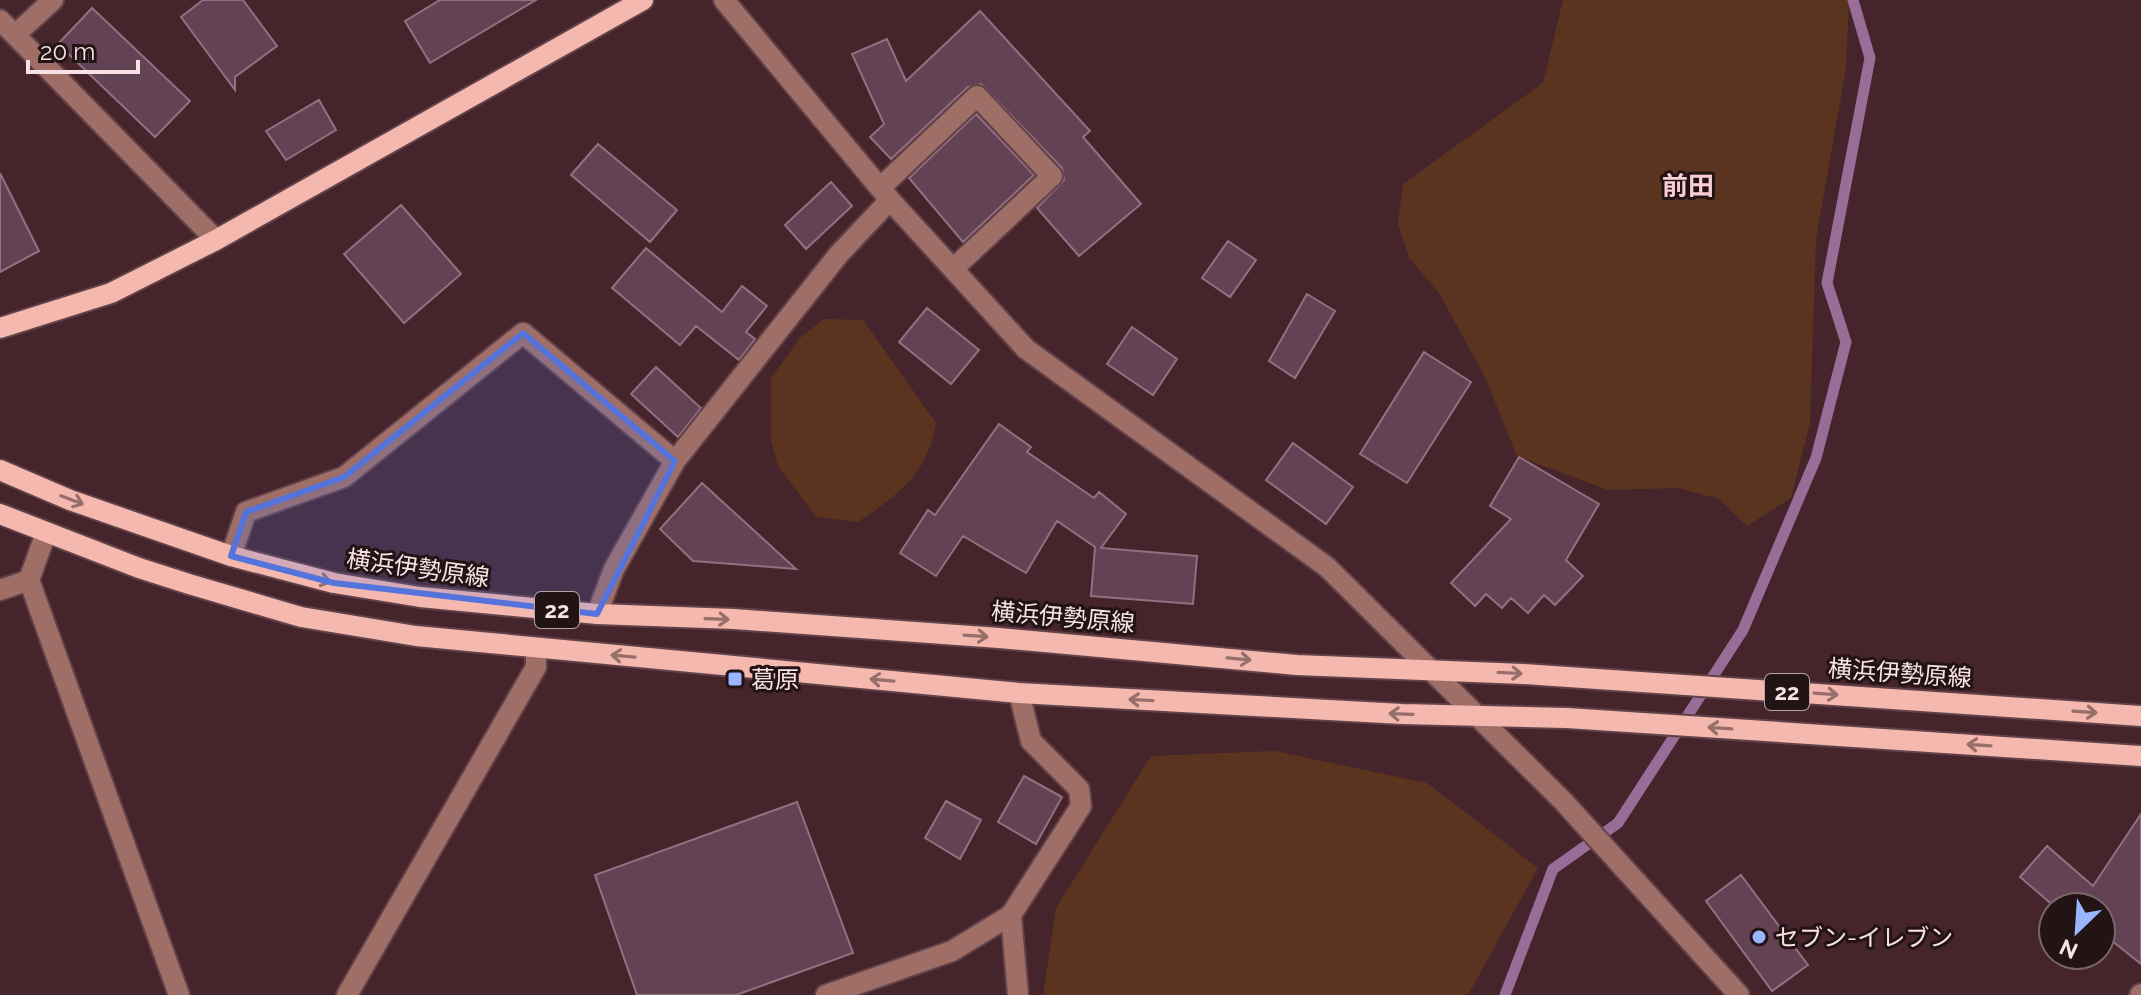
<svg xmlns="http://www.w3.org/2000/svg" width="2141" height="995" font-family="Raleway,'Noto Sans JP',sans-serif">
	<style>
		.green { fill: #5b3420 }
		.lines { fill: none; stroke-linecap: round; stroke-linejoin: round }
		.stream { stroke: #996d97; stroke-width: 11 }
		.building { fill: #634353; stroke: #927081; stroke-width: 2 }
		.minor-casing { stroke: #624249; stroke-width: 24 }
		.major-casing { stroke: #624249; stroke-width: 24 }
		.minor { stroke: #9f6e67; stroke-width: 20 }
		.major { stroke: #f5b8af; stroke-width: 20 }
		.oneway { stroke: #966e6a }
		.marked { fill: #5473db; fill-opacity: 0.2; stroke: #5473db; stroke-width: 6; stroke-linejoin: round }
		.poi-dot { fill: #99b5fd; stroke: #221315; stroke-width: 3 }
		.labels { text-anchor: middle; dominant-baseline: central; stroke-width: 6; stroke-linejoin: round; paint-order: stroke }
		.shield { fill: #221315; stroke: #b8a4a7; stroke-width: 2 }
		.shield-label { font-size: 22px; font-weight: bold; fill: #f8e2e5 }
		.street-label { font-size: 24px; fill: #f8e2e5; stroke: #221315 }
		.poi-label { font-size: 24px; fill: #f8e2e5; stroke: #221315; text-anchor: start }
		.neighbourhood-label { font-size: 26px; font-weight: bold; fill: #f9cdd4; stroke: #221315 }
	</style>
	<rect width="100%" height="100%" fill="#45242b"/>
	<path class="green" d="M 1563,0 L 1849,0 L 1846,68 L 1816,239 L 1810,423 L 1791,498 L 1747,526 L 1719,499 L 1679,488 L 1608,490 L 1517,456 L 1485,377 L 1439,293 L 1409,258 L 1398,224 L 1403,184 L 1543,83 Z
		M 824,319 L 863,320 L 936,423 C 928,474 898,495 858,522 L 816,517 L 778,466 L 771,441 L 771,378 L 800,338 Z
		M 1275,751 L 1427,783 L 1538,868 L 1468,995 L 1043,995 L 1056,908 L 1151,756 Z"/>
	<g class="lines">
		<path class="stream" d="M 1505,995 L 1553,869 L 1618,823 L 1743,630 L 1816,458 L 1846,342 L 1827,283 L 1870,58 L 1853,0"/>
	</g>
	<path class="building" d="M 203,0 L 243,0 L 277,46 L 235,77 L 235,90 L 181,17 Z
		M 440,0 L 536,0 L 430,63 L 405,21 Z
		M 92,8 L 190,101 L 155,137 L 58,44 Z
		M 980,11 L 1090,131 L 1083,137 L 1141,204 L 1079,256 L 1037,208 L 1064,180 L 1062,168 L 981,84 L 968,87 L 891,159 L 870,137 L 884,124 L 852,54 L 887,39 L 906,81 Z
		M 319,100 L 336,130 L 286,160 L 266,131 Z
		M 976,114 L 1034,175 L 963,242 L 909,178 Z
		M 598,144 L 677,210 L 650,242 L 571,175 Z
		M 0,173 L 39,251 L 0,272 Z
		M 831,182 L 852,206 L 806,249 L 785,225 Z
		M 401,205 L 461,274 L 404,323 L 344,254 Z
		M 1228,241 L 1256,260 L 1230,297 L 1202,278 Z
		M 646,248 L 722,312 L 742,286 L 767,306 L 746,332 L 755,339 L 739,360 L 696,326 L 680,345 L 612,288 Z
		M 1307,294 L 1335,311 L 1295,378 L 1269,361 Z
		M 927,308 L 979,350 L 951,384 L 899,342 Z
		M 1132,327 L 1177,359 L 1153,395 L 1107,364 Z
		M 1424,352 L 1471,382 L 1407,483 L 1360,454 Z
		M 656,367 L 701,408 L 678,437 L 631,394 Z
		M 999,424 L 1031,447 L 1027,452 L 1094,498 L 1099,492 L 1126,514 L 1101,548 L 1197,556 L 1193,604 L 1091,596 L 1095,547 L 1057,521 L 1026,573 L 963,536 L 936,576 L 900,553 L 928,510 L 935,515 Z
		M 1293,443 L 1353,487 L 1326,524 L 1266,480 Z
		M 1519,457 L 1599,504 L 1566,560 L 1583,576 L 1555,605 L 1544,595 L 1528,613 L 1511,598 L 1502,608 L 1486,594 L 1475,606 L 1451,583 L 1511,519 L 1490,506 Z
		M 702,483 L 796,569 L 693,561 L 660,529 Z
		M 1024,776 L 1062,797 L 1036,844 L 998,822 Z
		M 946,801 L 981,820 L 960,859 L 925,838 Z
		M 797,802 L 853,953 L 736,995 L 637,995 L 595,875 Z
		M 2141,814 L 2141,964 L 2101,932 L 2101,907 L 2055,907 L 2020,877 L 2047,846 L 2093,886 Z
		M 1741,875 L 1808,965 L 1772,991 L 1706,901 Z"/>
	<g class="lines">
		<defs>
			<path id="minor" d="M 724,0 L 890,200 L 1026,349 L 1327,567 L 1563,801 L 1739,995
				M 0,20 L 15,35 L 53,0
				M 15,35 L 216,240
				M 880,188 L 977,96 L 1052,176 L 953,269
				M 46,533 L 29,580 L 179,995
				M 231,556 L 246,512 L 344,477 L 523,333 L 675,461
				M 0,590 L 29,580
				M 597,614 L 614,569 L 675,461 L 839,254 L 890,200
				M 1011,915 L 1018,995
				M 347,995 L 536,667 L 536,648
				M 826,995 L 952,951 L 1011,915 L 1081,806 L 1079,789 L 1031,741 L 1019,693
				M 2140,995 L 2141,994"/>
			<path id="major" d="M 0,328 L 111,293 L 216,240 L 643,0
				M 0,470 L 70,500 L 231,556 L 334,583 L 420,597 L 597,614 L 734,619 L 999,638 L 1297,665 L 1523,674 L 2141,716
				M 0,514 L 139,568 L 189,584 L 301,617 L 416,636 L 1019,693 L 1402,714 L 1567,718 L 2141,756"/>
		</defs>
		<use href="#minor" class="minor-casing"/>
		<use href="#major" class="major-casing"/>
		<use href="#minor" class="minor"/>
		<use href="#major" class="major"/>
	</g>
	<defs><path id="oneway-shaft" d="M-6 0H5M1.5-3L5.5 0L1.5 3" fill="none" stroke-width="1.6" stroke-linecap="round" stroke-linejoin="round" transform="scale(2)"/></defs>
	<g class="oneway">
		<use href="#oneway-shaft" transform="translate(72 500) rotate(21)"/>
		<use href="#oneway-shaft" transform="translate(319 579) rotate(15)"/>
		<use href="#oneway-shaft" transform="translate(717 619) rotate(2)"/>
		<use href="#oneway-shaft" transform="translate(976 636) rotate(4)"/>
		<use href="#oneway-shaft" transform="translate(623 656) rotate(-175)"/>
		<use href="#oneway-shaft" transform="translate(1239 659) rotate(5)"/>
		<use href="#oneway-shaft" transform="translate(1510 673) rotate(3)"/>
		<use href="#oneway-shaft" transform="translate(882 680) rotate(-175)"/>
		<use href="#oneway-shaft" transform="translate(1826 694) rotate(4)"/>
		<use href="#oneway-shaft" transform="translate(1141 700) rotate(-177)"/>
		<use href="#oneway-shaft" transform="translate(2085 712) rotate(4)"/>
		<use href="#oneway-shaft" transform="translate(1401 714) rotate(-178)"/>
		<use href="#oneway-shaft" transform="translate(1720 728) rotate(-176)"/>
		<use href="#oneway-shaft" transform="translate(1979 745) rotate(-176)"/>
	</g>
	<path class="marked" d="M 523,333 L 675,461 L 597,614 L 334,583 L 231,556 L 246,512 L 344,477 Z"/>
	<g class="poi-dot">
		<rect x="727" y="671" width="16" height="16" rx="4"/>
		<circle cx="1759" cy="937" r="8"/>
	</g>
	<g class="labels">
		<g class="shield">
			<rect x="535" y="592" width="44" height="36" rx="6"/>
			<rect x="1765" y="674" width="44" height="36" rx="6"/>
		</g>
		<g class="shield-label">
			<text x="557" y="610">22</text>
			<text x="1787" y="692">22</text>
		</g>
		<g class="street-label">
			<text transform="translate(418 568) rotate(8)">横浜伊勢原線</text>
			<text transform="translate(1063 617) rotate(5)">横浜伊勢原線</text>
			<text transform="translate(1900 673) rotate(4)">横浜伊勢原線</text>
		</g>
		<g class="poi-label">
			<text x="751" y="679">葛原</text>
			<text x="1775" y="937">セブン-イレブン</text>
		</g>
		<g class="neighbourhood-label">
			<text x="1688" y="186">前田</text>
		</g>
	</g>
	<g transform="translate(2077 931) rotate(205)"><circle r="38" fill="#221315" stroke="#786668" stroke-width="2"/>
	<path d="M0-6L14 30L0 20L-14 30Z" fill="#99b5fd"/>
	<text y="-12" font-size="22" font-weight="bold" text-anchor="middle" fill="#f8e2e5">N</text>
	</g>
	<path d="M28 60v12h110v-12" fill="none" stroke="#f8e2e5" stroke-width="4"/>
	<text x="40" y="60" font-size="24" fill="#f8e2e5" stroke="#221315" stroke-width="6" paint-order="stroke">20 m</text>
</svg>
